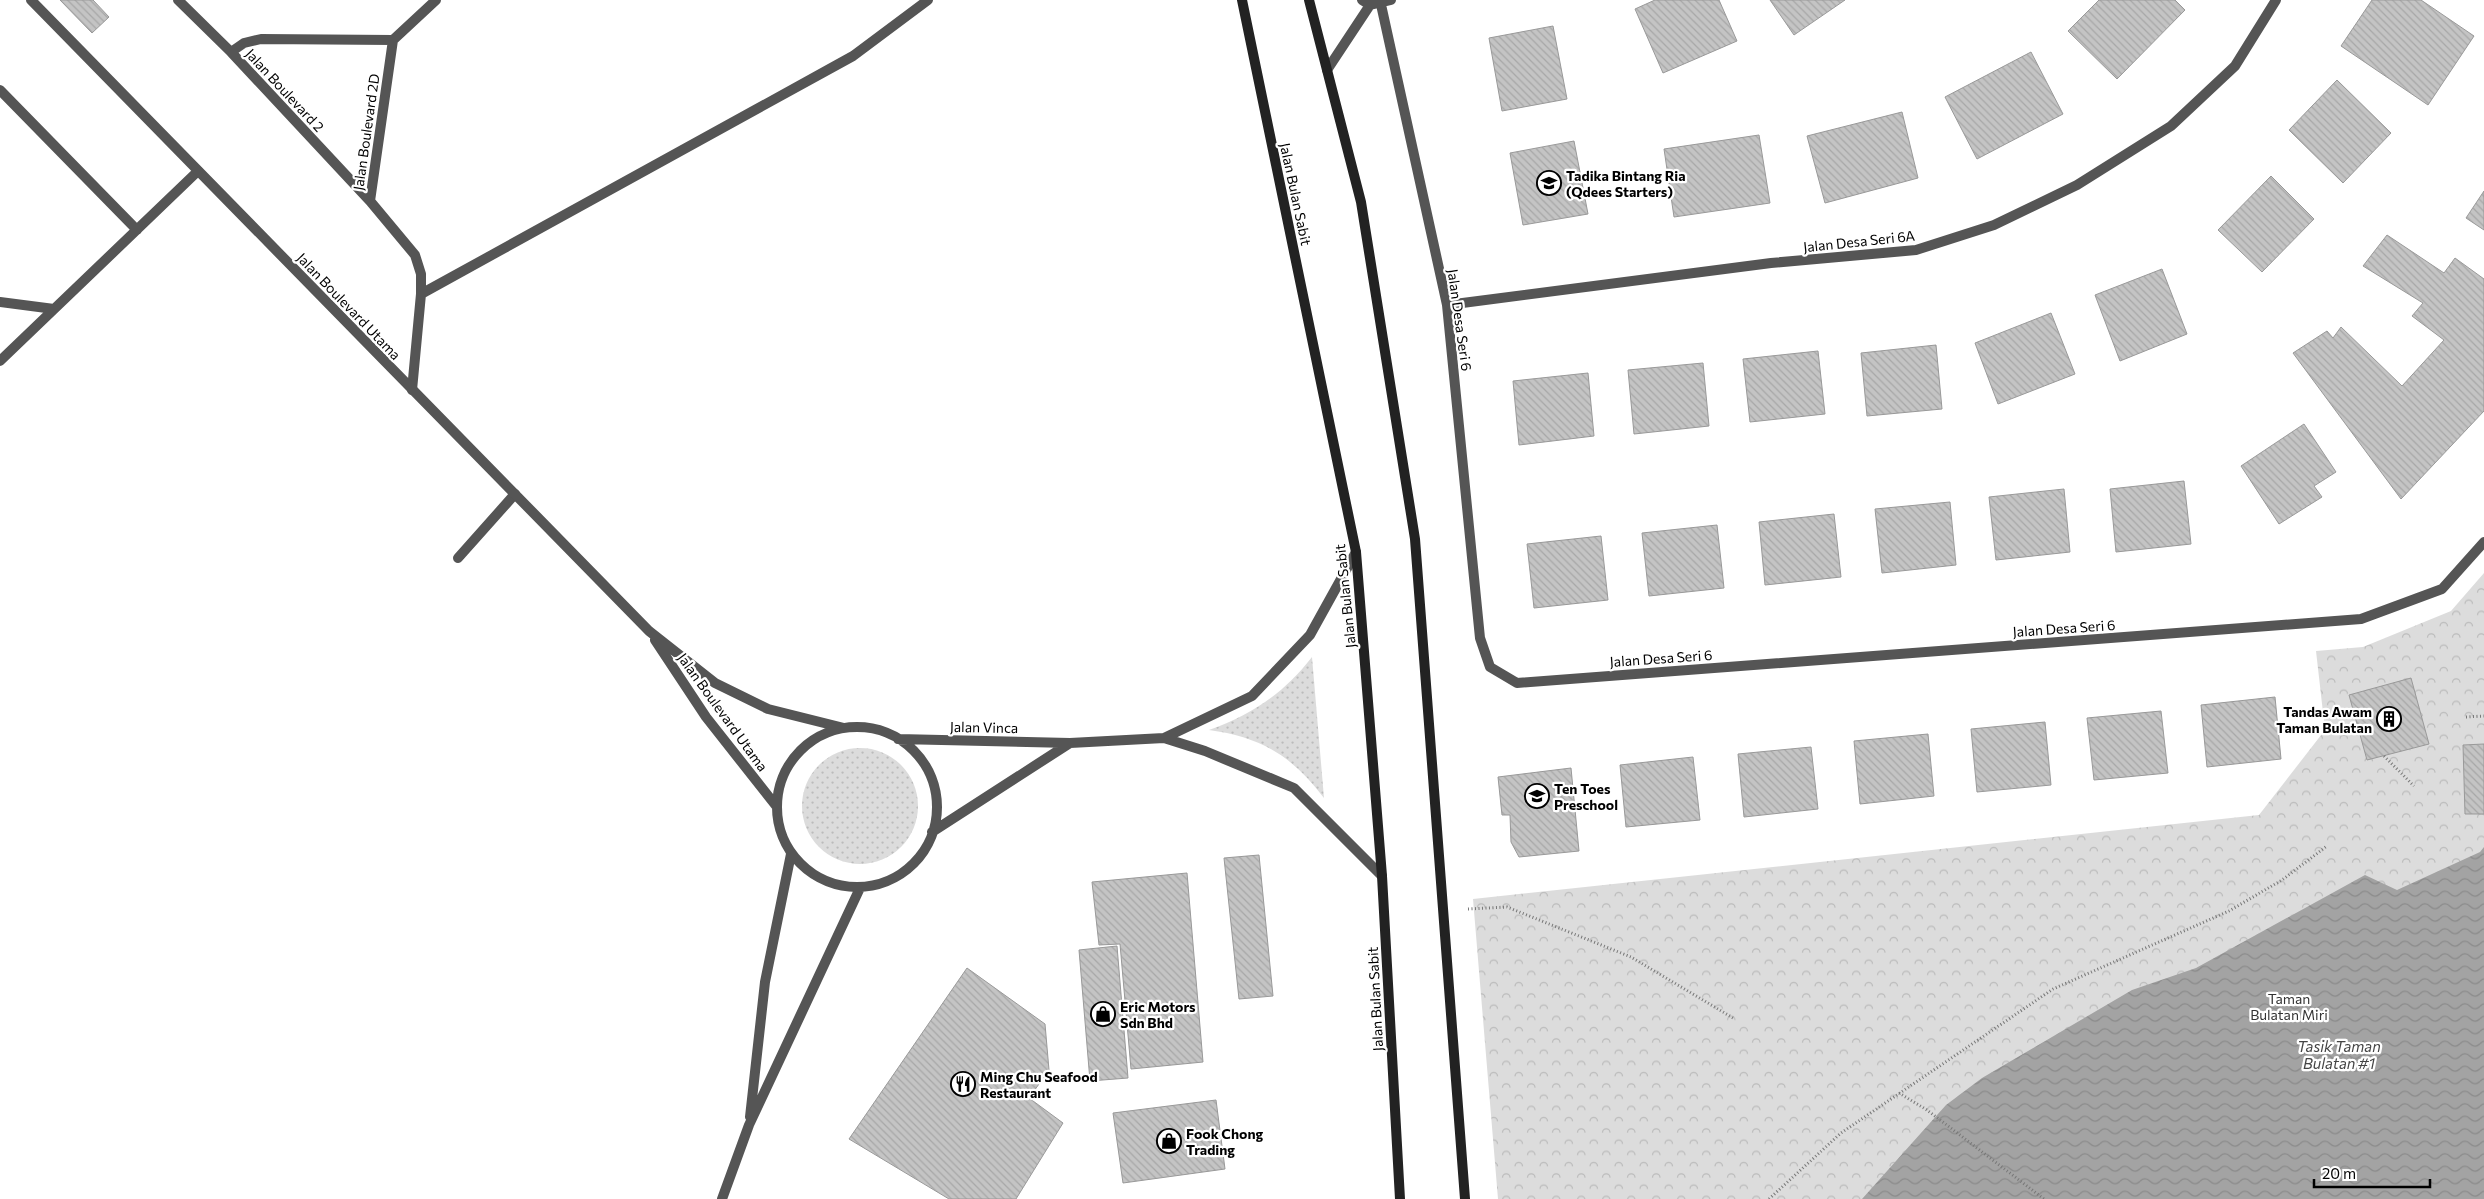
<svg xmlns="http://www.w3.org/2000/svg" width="2484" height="1199" font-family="Commissioner,sans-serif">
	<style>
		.grass { fill: url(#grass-dots) }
		.park { fill: url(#park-crowns) }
		.water { fill: url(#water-waves) }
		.building { fill: url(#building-back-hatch); stroke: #999 }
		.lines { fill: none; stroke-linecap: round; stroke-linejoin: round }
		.path { stroke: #777; stroke-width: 3; stroke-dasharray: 1 2.5; stroke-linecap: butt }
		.lane { stroke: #555; stroke-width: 10 }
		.street { stroke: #555; stroke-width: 10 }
		.secondary { stroke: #222; stroke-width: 10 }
		.labels { text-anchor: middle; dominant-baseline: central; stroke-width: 4.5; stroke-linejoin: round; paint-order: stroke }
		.street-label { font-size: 14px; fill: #000; stroke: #fff }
		.poi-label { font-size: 14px; font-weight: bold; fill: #000; stroke: #fff; text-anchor: start }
		.park-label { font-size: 14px; fill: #333; stroke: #fff }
		.water-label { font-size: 15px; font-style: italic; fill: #444; stroke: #fff }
	</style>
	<defs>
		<pattern id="grass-dots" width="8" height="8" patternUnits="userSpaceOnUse" patternTransform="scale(1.25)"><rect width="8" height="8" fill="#dcdcdc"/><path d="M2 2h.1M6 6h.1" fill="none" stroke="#bbb" stroke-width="1.8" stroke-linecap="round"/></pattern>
		<pattern id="park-crowns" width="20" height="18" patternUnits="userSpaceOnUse" patternTransform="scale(1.25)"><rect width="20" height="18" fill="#dcdcdc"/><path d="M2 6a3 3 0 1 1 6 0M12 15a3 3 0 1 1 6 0" fill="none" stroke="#bbb"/></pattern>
		<pattern id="water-waves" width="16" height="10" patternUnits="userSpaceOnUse" patternTransform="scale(1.25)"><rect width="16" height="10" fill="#a3a3a3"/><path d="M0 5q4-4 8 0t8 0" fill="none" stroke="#8b8b8b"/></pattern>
		<pattern id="building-back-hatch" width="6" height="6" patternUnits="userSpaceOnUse" patternTransform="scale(1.25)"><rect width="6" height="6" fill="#c4c4c4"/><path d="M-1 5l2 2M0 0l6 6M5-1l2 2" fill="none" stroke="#a7a7a7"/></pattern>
	</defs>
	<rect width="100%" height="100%" fill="#fff"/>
	<path class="grass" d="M 1312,657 L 1324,798 C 1292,756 1261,737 1209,730 C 1252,715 1284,693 1312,657 Z
		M802 806a58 58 0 1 1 116 0a58 58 0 1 1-116 0Z"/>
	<path class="park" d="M 2484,573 L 2484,1199 L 1498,1199 L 1473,899 L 2259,815 L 2325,730 L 2316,651 L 2363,647 L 2451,611 Z"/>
	<path class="water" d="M 2484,847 L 2484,1199 L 1862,1199 L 1946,1105 L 1982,1078 L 2132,990 L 2196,968 L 2365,875 L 2397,890 L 2480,852 Z"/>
	<path class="building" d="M 60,0 L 93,0 L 109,17 L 92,33 Z
		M 1655,0 L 1719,0 L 1737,41 L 1663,73 L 1635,9 Z
		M 1770,0 L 1845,0 L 1794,35 Z
		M 2099,0 L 2175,0 L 2185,10 L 2117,79 L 2068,31 Z
		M 2372,0 L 2421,0 L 2474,36 L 2428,105 L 2341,46 Z
		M 1553,26 L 1567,99 L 1502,111 L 1489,38 Z
		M 2031,52 L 2063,114 L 1977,159 L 1945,97 Z
		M 2337,80 L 2391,133 L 2343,183 L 2289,130 Z
		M 1902,112 L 1918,178 L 1825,203 L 1807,136 Z
		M 1759,135 L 1770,203 L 1674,217 L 1664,149 Z
		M 1574,141 L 1588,214 L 1523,225 L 1510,153 Z
		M 2271,176 L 2314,219 L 2262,272 L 2218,230 Z
		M 2484,191 L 2484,230 L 2466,218 Z
		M 2387,235 L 2444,273 L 2455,258 L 2484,279 L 2484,411 L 2401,499 L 2293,353 L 2327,331 L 2333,338 L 2341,327 L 2402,386 L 2444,340 L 2412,316 L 2423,303 L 2363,266 Z
		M 2162,269 L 2187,334 L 2120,361 L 2095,295 Z
		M 2051,313 L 2075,374 L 1998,404 L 1975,343 Z
		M 1936,345 L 1942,409 L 1867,416 L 1861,353 Z
		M 1818,351 L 1825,414 L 1750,422 L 1743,359 Z
		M 1703,363 L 1709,426 L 1634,434 L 1628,370 Z
		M 1588,373 L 1594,436 L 1519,445 L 1513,381 Z
		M 2304,424 L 2336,472 L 2314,486 L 2322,497 L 2279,524 L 2241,466 Z
		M 2184,481 L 2191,544 L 2116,552 L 2110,489 Z
		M 2064,489 L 2070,552 L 1996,560 L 1989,497 Z
		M 1950,502 L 1956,565 L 1882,573 L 1875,509 Z
		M 1834,514 L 1841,577 L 1765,585 L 1759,522 Z
		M 1717,525 L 1724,588 L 1649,596 L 1642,533 Z
		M 1601,536 L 1608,600 L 1534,608 L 1527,544 Z
		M 2411,678 L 2429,744 L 2367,760 L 2349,695 Z
		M 2275,697 L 2281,759 L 2207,767 L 2201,705 Z
		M 2161,711 L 2168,773 L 2094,780 L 2087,718 Z
		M 2045,722 L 2051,785 L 1977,792 L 1971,729 Z
		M 1928,734 L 1934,796 L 1860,804 L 1854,741 Z
		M 2484,744 L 2484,814 L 2465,814 L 2463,745 Z
		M 1811,747 L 1818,809 L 1744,817 L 1738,754 Z
		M 1693,757 L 1700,820 L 1626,827 L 1620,765 Z
		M 1571,768 L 1579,851 L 1519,857 L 1511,842 L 1510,815 L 1502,815 L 1498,777 Z
		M 1259,855 L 1273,996 L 1239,999 L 1224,858 Z
		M 1187,873 L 1203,1062 L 1131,1069 L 1120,944 L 1099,945 L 1092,882 Z
		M 1117,946 L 1128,1078 L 1090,1081 L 1079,950 Z
		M 967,968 L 1045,1024 L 1049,1070 L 1029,1098 L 1063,1123 L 1016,1199 L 949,1199 L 849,1139 Z
		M 1216,1100 L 1225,1169 L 1123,1183 L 1113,1113 Z"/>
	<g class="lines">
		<path class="path" d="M 2466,717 L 2484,716
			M 2384,756 L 2414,786
			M 1468,909 L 1507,907 L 1631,957 L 1733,1018
			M 1899,1093 L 1927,1110 L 2044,1199
			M 1769,1199 L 1841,1133 L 2053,989 L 2229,911 L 2282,880 L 2327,846"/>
		<path class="lane" d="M 178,0 L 231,52 L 370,201 L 415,255 L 421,274 L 421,294 L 412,390
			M 231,52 L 244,43 L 261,39 L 393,40
			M 0,90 L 137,230
			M 370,201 L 393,40 L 436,0
			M 421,294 L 853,56 L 928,0
			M 0,302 L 54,309
			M 0,361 L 198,171
			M 458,558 L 515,494"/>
		<path class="street" d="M 31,0 L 649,631 L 715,683 L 768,709 L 844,728
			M 1362,0 L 1370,5 L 1391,0
			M 1380,0 L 1447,305 L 1480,638 L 1490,667 L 1517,683 L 2361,619 L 2442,589 L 2484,542
			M 1327,70 L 1370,5
			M 1447,305 L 1771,263 L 1916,250 L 1994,225 L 2077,185 L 2171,126 L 2235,66 L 2276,0
			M 655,640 L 706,717 L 777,807
			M777 807a80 80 0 1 1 160 0a80 80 0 1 1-160 0Z
			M 1164,738 L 1252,696 L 1310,635 L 1356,552
			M 898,739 L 1070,743 L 1164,738 L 1205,751 L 1294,788 L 1382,876
			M 932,832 L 1070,743
			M 750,1117 L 765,982 L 791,854
			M 722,1199 L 749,1125 L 860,888"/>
		<path class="secondary" d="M 1242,0 L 1356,552 L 1382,876 L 1400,1199
			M 1309,0 L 1361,202 L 1415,539 L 1465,1199"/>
	</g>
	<defs>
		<symbol id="school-ring" viewBox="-11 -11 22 22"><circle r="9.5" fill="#fff" stroke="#000" stroke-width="1.5"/><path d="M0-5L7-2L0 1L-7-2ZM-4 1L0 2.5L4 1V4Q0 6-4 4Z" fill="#000"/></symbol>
		<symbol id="building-ring" viewBox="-11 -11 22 22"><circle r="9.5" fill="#fff" stroke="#000" stroke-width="1.5"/><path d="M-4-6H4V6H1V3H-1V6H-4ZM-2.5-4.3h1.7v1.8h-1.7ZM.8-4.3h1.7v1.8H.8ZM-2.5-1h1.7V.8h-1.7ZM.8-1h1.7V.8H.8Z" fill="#000"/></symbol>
		<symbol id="shop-ring" viewBox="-11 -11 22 22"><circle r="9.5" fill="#fff" stroke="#000" stroke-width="1.5"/><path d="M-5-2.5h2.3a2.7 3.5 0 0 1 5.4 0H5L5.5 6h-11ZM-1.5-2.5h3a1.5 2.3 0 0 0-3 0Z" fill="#000"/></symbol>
		<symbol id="restaurant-ring" viewBox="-11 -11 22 22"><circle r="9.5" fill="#fff" stroke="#000" stroke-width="1.5"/><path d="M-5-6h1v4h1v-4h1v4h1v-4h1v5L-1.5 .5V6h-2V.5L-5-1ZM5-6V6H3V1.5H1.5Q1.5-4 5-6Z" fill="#000"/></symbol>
	</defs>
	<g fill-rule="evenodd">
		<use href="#school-ring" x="1535" y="169" width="28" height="28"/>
		<use href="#building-ring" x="2375" y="705" width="28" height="28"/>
		<use href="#school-ring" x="1523" y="782" width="28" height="28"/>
		<use href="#shop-ring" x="1089" y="1000" width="28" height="28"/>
		<use href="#restaurant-ring" x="949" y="1070" width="28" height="28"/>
		<use href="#shop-ring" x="1155" y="1127" width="28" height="28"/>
	</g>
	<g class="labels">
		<g class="street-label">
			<text transform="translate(285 90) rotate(47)">Jalan Boulevard 2</text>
			<text transform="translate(366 132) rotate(-82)">Jalan Boulevard 2D</text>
			<text transform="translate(1296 194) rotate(78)">Jalan Bulan Sabit</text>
			<text transform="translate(1859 241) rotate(-6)">Jalan Desa Seri 6A</text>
			<text transform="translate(349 306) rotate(46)">Jalan Boulevard Utama</text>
			<text transform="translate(1460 320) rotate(82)">Jalan Desa Seri 6</text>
			<text transform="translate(1345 596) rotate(-96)">Jalan Bulan Sabit</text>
			<text transform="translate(2064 628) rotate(-4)">Jalan Desa Seri 6</text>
			<text transform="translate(1661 658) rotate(-4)">Jalan Desa Seri 6</text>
			<text transform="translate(723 712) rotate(54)">Jalan Boulevard Utama</text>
			<text transform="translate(984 727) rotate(1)">Jalan Vinca</text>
			<text transform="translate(1375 999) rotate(-93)">Jalan Bulan Sabit</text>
		</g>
		<g class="poi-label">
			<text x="1566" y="175">Tadika Bintang Ria<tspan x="1566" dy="16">(Qdees Starters)</tspan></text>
			<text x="2372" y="711" text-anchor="end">Tandas Awam<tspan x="2372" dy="16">Taman Bulatan</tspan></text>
			<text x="1554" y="788">Ten Toes<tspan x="1554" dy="16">Preschool</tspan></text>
			<text x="1120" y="1006">Eric Motors<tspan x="1120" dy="16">Sdn Bhd</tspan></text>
			<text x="980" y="1076">Ming Chu Seafood<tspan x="980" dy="16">Restaurant</tspan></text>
			<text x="1186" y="1133">Fook Chong<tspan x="1186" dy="16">Trading</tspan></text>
		</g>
		<g class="park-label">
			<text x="2289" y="998">Taman<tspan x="2289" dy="16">Bulatan Miri</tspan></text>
		</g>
		<g class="water-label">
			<text x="2339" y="1046">Tasik Taman<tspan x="2339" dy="17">Bulatan #1</tspan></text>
		</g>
	</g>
	<path d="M2314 1179v8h116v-8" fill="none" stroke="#000000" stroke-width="2.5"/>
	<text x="2322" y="1179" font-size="15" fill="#000000" stroke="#ffffff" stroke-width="4" paint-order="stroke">20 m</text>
</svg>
